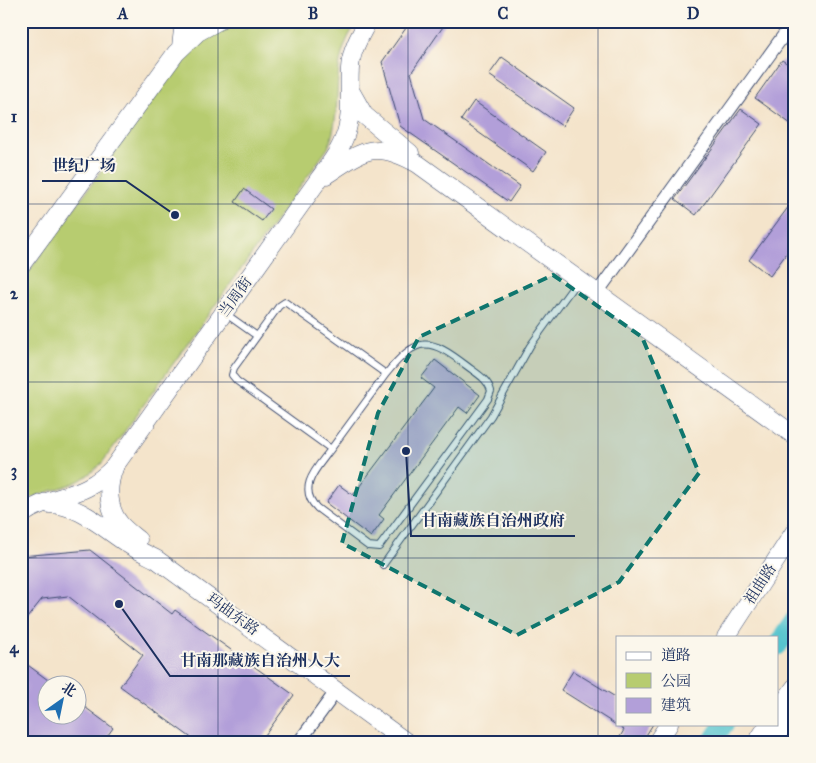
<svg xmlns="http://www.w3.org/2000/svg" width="816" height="763" font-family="'IM FELL Great Primer','Noto Serif SC',serif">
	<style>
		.green { fill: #b7cc70; stroke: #697e67 }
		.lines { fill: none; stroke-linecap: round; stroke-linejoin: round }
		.river { stroke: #57c4ce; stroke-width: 20 }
		.building { fill: #b29fd9 }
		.lane-casing { stroke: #3c4a6e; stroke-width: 8 }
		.street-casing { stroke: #3c4a6e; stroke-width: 14 }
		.secondary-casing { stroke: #3c4a6e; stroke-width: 19 }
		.lane { stroke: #fff; stroke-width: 6 }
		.street { stroke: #fff; stroke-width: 12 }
		.secondary { stroke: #fff; stroke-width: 18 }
		.marked { fill: #0f766e; fill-opacity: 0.2; stroke: #0f766e; stroke-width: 4; stroke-dasharray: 10 6; stroke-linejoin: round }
		.grid { fill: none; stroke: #1b2f5e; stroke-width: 1; stroke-opacity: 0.55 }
		.labels { text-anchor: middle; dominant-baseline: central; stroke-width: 4; stroke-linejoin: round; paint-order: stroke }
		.street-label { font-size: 15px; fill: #1b2f5e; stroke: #fbf7ec }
		.leader { fill: none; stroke: #1b2f5e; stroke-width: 2 }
		.callout-dot { fill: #1b2f5e; stroke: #fbf7ec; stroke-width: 2 }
		.callout-label { font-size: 16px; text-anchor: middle; font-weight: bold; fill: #1b2f5e; stroke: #fbf7ec; stroke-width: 4; stroke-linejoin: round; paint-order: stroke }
		.neatline { fill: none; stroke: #1b2f5e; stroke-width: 2 }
		.grid-label { font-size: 16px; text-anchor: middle; font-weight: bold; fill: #1b2f5e }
	</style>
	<rect width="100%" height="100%" fill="#fbf7ec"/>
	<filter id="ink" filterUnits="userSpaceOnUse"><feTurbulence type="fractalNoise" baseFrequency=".02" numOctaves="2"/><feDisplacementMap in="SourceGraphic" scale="10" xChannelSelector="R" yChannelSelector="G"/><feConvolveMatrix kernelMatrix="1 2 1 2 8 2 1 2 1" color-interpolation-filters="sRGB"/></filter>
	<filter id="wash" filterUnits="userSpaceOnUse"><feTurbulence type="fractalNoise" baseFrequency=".0096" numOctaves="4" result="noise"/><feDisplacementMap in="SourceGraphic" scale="20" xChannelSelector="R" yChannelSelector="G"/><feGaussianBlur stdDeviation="1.12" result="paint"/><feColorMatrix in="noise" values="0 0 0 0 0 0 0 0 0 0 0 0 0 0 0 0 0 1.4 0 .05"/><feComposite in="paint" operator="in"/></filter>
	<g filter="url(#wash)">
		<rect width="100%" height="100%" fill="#f4e4cb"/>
		<path class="green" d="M 249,21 L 358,21 C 326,64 346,102 328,148 L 102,463 C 92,472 82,481 69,485 C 53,491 37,494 21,503 L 21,282 L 181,60 C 202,36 221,32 249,21 Z"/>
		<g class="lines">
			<path class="river" d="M 777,646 L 795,620
				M 712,742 L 724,724"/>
		</g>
		<g id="blocks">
			<path class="building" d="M 411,21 L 447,21 L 411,73 L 424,119 L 520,186 L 509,202 L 400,126 L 382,62 Z
				M 502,57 L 574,108 L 562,126 L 489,75 Z
				M 782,60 L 795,69 L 795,127 L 755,98 Z
				M 474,101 L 546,152 L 533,171 L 461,120 Z
				M 741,109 L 762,124 L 696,215 L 675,199 Z
				M 244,189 L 271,209 L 262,221 L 235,202 Z
				M 795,198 L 795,242 L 770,276 L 749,260 Z
				M 435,360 L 480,395 L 467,413 L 459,407 L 379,515 L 384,519 L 371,537 L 326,503 L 339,485 L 353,495 L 434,388 L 421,378 Z
				M 90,550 L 172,614 L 175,610 L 294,695 L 260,742 L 197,742 L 120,686 L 143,655 L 68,596 L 42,599 L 27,618 L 21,613 L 21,556 Z
				M 21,660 L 48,680 L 48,716 L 78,716 L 78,702 L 113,728 L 103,742 L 21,742 Z
				M 573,671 L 617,698 L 617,724 L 653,724 L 642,742 L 617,742 L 624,730 L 561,690 Z"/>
		</g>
	</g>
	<g filter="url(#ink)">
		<use href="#blocks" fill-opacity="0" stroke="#3c4a6e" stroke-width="1"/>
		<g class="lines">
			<defs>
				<path id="lane" d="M 285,302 L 386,374 L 331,449 L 237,381 L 232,375 L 234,368 L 279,306 Z
					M 226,314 L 257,336
					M 331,449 C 318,467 296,487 317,508 L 368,546 L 379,547 L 488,399 L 491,391 C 488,379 476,373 467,366 C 429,337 418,335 386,374
					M 383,565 L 491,416 L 530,346 L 578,280"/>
				<path id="street" d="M 597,293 L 786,32
					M 299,742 L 337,690"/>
				<path id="secondary" d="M 181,47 L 184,21
					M 351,92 L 364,115 L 410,153
					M 326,175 C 365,149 375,140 418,164 L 795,436
					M 21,265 L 176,53 L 198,32 L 218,21
					M 114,468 C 107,486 107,508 120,524 C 125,530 132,535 138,540
					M 49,504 C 79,504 104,529 128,544 C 137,550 146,554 156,559 L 406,742
					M 21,515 C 54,492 82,501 114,467 L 319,179 C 331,162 344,146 348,125 C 353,104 347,82 351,60 C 354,45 361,34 368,21
					M 726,637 L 795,531
					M 777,712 L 795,687
					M 657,742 L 669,724
					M 757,742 L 769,724
					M 772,742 L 795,709"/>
			</defs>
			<use href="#lane" class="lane-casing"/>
			<use href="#street" class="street-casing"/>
			<use href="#secondary" class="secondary-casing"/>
			<use href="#lane" class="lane"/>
			<use href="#street" class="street"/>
			<use href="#secondary" class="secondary"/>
		</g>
	</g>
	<path class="marked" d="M 553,275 L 642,337 L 699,473 L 619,582 L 517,635 L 342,543 L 378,413 L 419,337 Z"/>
	<path class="grid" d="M 218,21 L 218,742M 408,21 L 408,742M 598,21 L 598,742M 21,204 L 795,204M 21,382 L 795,382M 21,558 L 795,558"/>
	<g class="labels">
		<g class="street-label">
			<text transform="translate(235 297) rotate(-54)">当周街</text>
			<text transform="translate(760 584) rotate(-57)">祖曲路</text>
			<text transform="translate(233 614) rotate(36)">玛曲东路</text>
		</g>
	</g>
	<path class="leader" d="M175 215L126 181H42M406 451L411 536H575M119 604L170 676H350"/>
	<g class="callout-dot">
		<circle cx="175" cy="215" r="5"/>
		<circle cx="406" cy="451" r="5"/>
		<circle cx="119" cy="604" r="5"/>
	</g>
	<g class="callout-label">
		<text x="84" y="171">世纪广场</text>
		<text x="493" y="526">甘南藏族自治州政府</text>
		<text x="260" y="666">甘南那藏族自治州人大</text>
	</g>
	<rect width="816" height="763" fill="none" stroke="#fbf7ec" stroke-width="55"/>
	<rect x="616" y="636" width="162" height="90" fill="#fbf7ec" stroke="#a1a7b3"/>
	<rect x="626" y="652" width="25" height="8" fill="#ffffff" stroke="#a1a7b3"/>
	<text x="661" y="660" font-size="15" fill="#1b2f5e">道路</text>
	<rect x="626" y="673" width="25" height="15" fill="#b7cc70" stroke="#a1a7b3"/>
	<text x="661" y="686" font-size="15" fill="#1b2f5e">公园</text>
	<rect x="626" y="698" width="25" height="15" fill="#b29fd9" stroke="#a1a7b3"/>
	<text x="661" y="710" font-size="15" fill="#1b2f5e">建筑</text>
	<g transform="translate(62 700) rotate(33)"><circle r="24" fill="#fbf7ec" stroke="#a1a7b3"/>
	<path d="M0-4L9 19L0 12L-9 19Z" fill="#1f6fb2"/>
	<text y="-8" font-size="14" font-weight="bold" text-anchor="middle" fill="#1b2f5e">北</text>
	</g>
	<rect x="28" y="28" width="760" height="708" class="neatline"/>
	<g class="grid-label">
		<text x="123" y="19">A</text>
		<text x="313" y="19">B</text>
		<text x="503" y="19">C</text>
		<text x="693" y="19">D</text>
		<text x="14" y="122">1</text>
		<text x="14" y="299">2</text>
		<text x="14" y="476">3</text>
		<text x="14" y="653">4</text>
	</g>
</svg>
